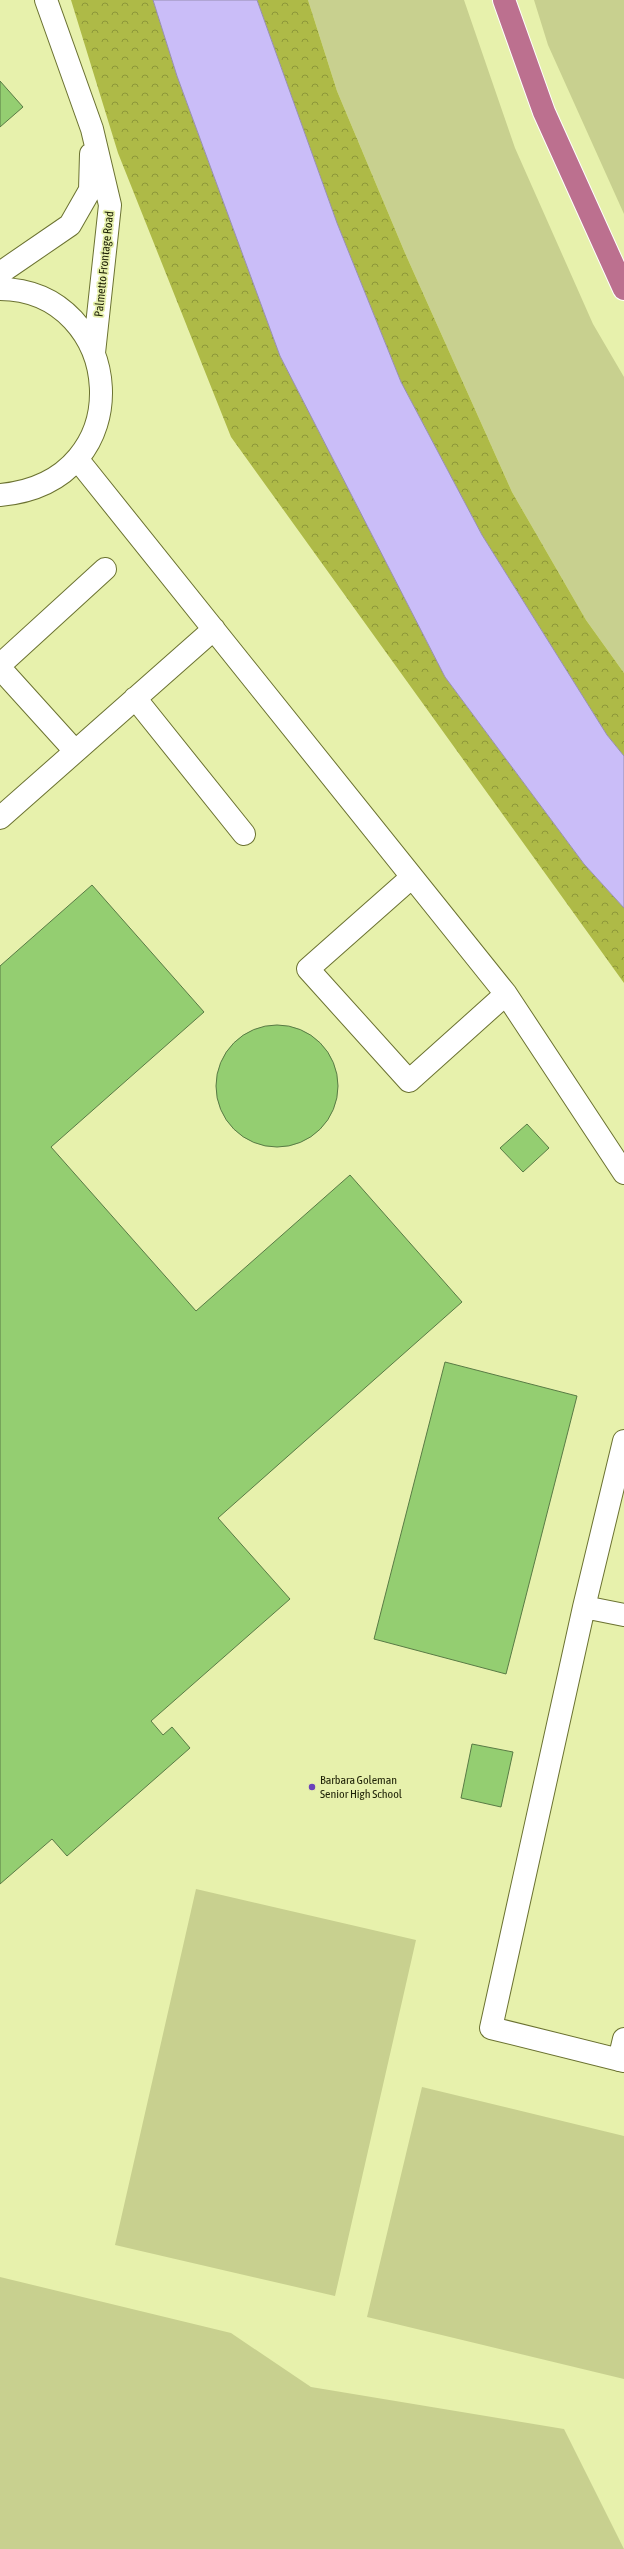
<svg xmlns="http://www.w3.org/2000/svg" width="624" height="2549" font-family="'Asap Condensed',sans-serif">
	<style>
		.green { fill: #c8d08f }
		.forest { fill: url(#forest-crowns) }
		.water { fill: #cabdf8; stroke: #968eaf }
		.building { fill: #94ce71; stroke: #597b45 }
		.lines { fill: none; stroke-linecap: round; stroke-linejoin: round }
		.service-casing { stroke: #6b7231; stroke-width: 24 }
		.tertiary-casing { stroke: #6b7231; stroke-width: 24 }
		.motorway-casing { stroke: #fff; stroke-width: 24 }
		.service { stroke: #fff; stroke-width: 22 }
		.tertiary { stroke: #fff; stroke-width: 22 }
		.motorway { stroke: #bc708f; stroke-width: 22 }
		.poi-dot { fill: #6b42ba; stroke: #e7f1ac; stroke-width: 1.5 }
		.labels { text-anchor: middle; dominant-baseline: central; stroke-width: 3.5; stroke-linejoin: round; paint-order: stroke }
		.street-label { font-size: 12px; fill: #1e2106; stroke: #e7f1ac }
		.poi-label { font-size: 12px; fill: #1e2106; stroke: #e7f1ac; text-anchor: start }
	</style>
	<defs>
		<pattern id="forest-crowns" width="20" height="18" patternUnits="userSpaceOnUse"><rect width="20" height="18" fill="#aeba47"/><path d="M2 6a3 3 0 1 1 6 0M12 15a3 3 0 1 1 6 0" fill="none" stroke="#8d9739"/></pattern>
	</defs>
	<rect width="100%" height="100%" fill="#e7f1ac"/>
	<path class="green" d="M 308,0 L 464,0 L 515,148 L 593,324 L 624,377 L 624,673 L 586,620 L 512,492 L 405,253 L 337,91 Z
		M 534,0 L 624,0 L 624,214 L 548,45 Z
		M 196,1889 L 416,1940 L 335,2296 L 115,2245 Z
		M 422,2087 L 624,2136 L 624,2379 L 367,2317 Z
		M 0,2277 L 231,2333 L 311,2387 L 564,2429 L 624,2549 L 0,2549 Z"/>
	<path class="forest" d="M 71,0 L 153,0 L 177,76 L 280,356 L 445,677 L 584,864 L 624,908 L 624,983 L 231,437 L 118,153 Z
		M 257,0 L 308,0 L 337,91 L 405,253 L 512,492 L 586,620 L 624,673 L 624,756 L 607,735 L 482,535 L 401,382 L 337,223 Z"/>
	<path class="water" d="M 153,0 L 257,0 L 337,223 L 401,382 L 482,535 L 607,735 L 624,756 L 624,908 L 584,864 L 445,677 L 280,356 L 177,76 Z"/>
	<path class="building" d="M 0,81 L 23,107 L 0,127 Z
		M 92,885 L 204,1012 L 51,1147 L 196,1311 L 350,1175 L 462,1302 L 218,1518 L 290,1599 L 151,1721 L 163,1735 L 172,1727 L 190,1748 L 67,1856 L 52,1839 L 0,1884 L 0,966 Z
		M216 1086a61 61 0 1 1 122 0a61 61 0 1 1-122 0Z
		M 527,1124 L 549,1148 L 523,1172 L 500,1148 Z
		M 445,1362 L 577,1396 L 506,1674 L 374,1639 Z
		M 472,1744 L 513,1752 L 501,1807 L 461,1798 Z"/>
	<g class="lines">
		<defs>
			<path id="service" d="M 78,460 L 506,994 L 624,1173
				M 0,665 L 105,569
				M 0,668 L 75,751
				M 135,698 L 244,834
				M 0,818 L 214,629
				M 412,877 L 308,969 L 409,1081 L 506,994
				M 624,1441 L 584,1607 L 491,2028 L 624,2061
				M 584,1607 L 624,1615
				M 619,2060 L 624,2039"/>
			<path id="tertiary" d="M 46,0 L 92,129 L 110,205 L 94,353
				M 0,273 L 70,225 L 90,190 L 91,154
				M 0,289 C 125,290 144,482 0,495"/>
			<path id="motorway" d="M 504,0 L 544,112 L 624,289"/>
		</defs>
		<use href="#service" class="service-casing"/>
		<use href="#tertiary" class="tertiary-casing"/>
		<use href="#motorway" class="motorway-casing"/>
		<use href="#service" class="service"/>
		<use href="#tertiary" class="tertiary"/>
		<use href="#motorway" class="motorway"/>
	</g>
	<circle class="poi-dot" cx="312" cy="1787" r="4"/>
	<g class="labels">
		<g class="street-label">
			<text transform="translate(104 264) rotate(-84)">Palmetto Frontage Road</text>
		</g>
		<g class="poi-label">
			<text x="320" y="1780">Barbara Goleman<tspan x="320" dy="14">Senior High School</tspan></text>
		</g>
	</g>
</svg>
